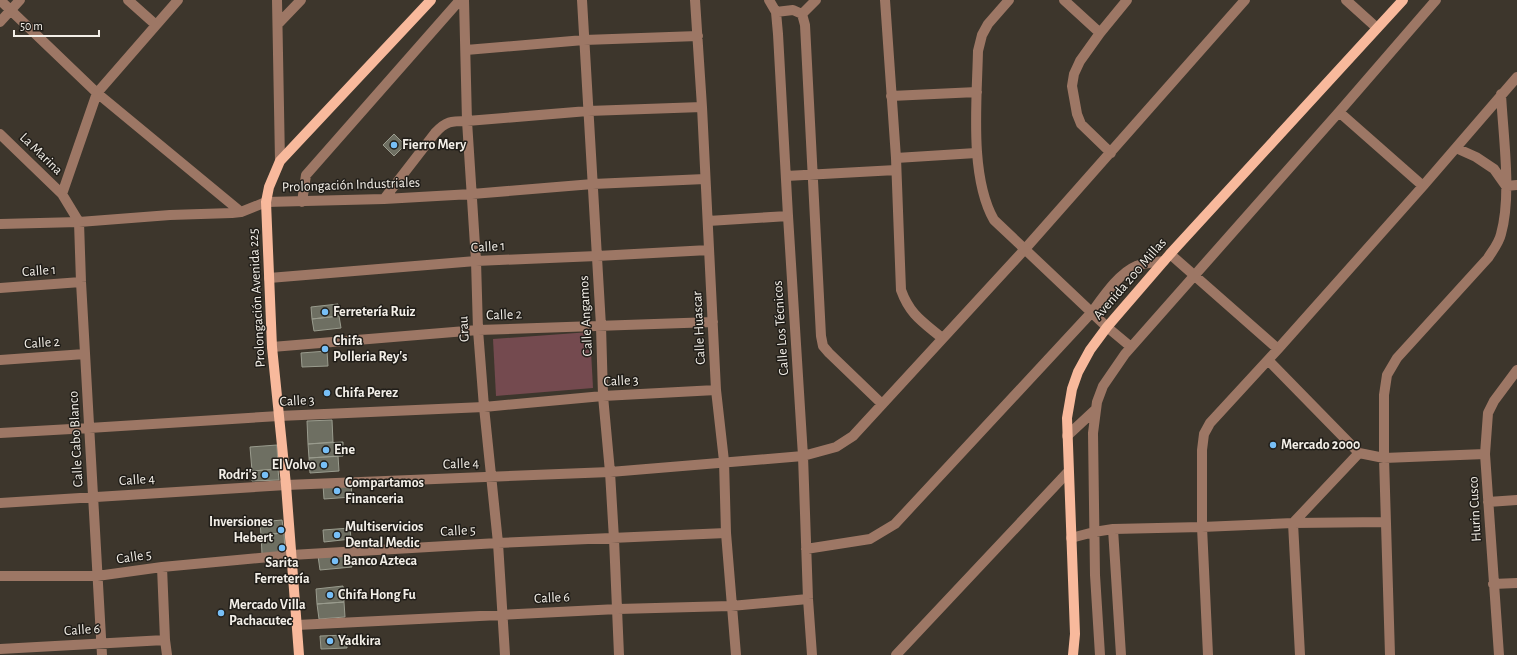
<svg xmlns="http://www.w3.org/2000/svg" width="1517" height="655" font-family="'Alegreya Sans',sans-serif">
	<style>
		.green { fill: #744a4f }
		.building { fill: #6e6f62; stroke: #9a9c8e }
		.lines { fill: none; stroke-linecap: round; stroke-linejoin: round }
		.minor { stroke: #9d7765; stroke-width: 10 }
		.major { stroke: #f8b99c; stroke-width: 10 }
		.poi-dot { fill: #77bff7; stroke: #211e19; stroke-width: 1.5 }
		.labels { text-anchor: middle; dominant-baseline: central; stroke-width: 3; stroke-linejoin: round; paint-order: stroke }
		.poi-label { font-size: 14px; font-weight: bold; fill: #f3efe8; stroke: #211e19; text-anchor: start }
		.street-label { font-size: 14px; fill: #f3efe8; stroke: #211e19 }
	</style>
	<rect width="100%" height="100%" fill="#3d362c"/>
	<path class="green" d="M 590,332 L 593,388 L 496,396 L 493,339 Z"/>
	<path class="building" d="M 394,134 L 405,145 L 394,156 L 383,145 Z
		M 338,304 L 339,316 L 312,319 L 311,307 Z
		M 339,316 L 341,328 L 314,331 L 312,319 Z
		M 327,351 L 328,366 L 302,367 L 301,353 Z
		M 332,420 L 333,442 L 308,444 L 307,421 Z
		M 343,442 L 343,456 L 309,458 L 308,444 Z
		M 277,445 L 278,469 L 252,471 L 250,447 Z
		M 338,456 L 339,471 L 310,473 L 309,458 Z
		M 278,469 L 279,480 L 252,481 L 252,471 Z
		M 351,483 L 352,497 L 324,499 L 323,485 Z
		M 282,520 L 284,533 L 261,535 L 260,522 Z
		M 350,528 L 351,539 L 324,542 L 323,530 Z
		M 284,533 L 285,552 L 262,554 L 261,535 Z
		M 350,553 L 352,567 L 320,570 L 318,556 Z
		M 343,586 L 344,602 L 317,604 L 316,589 Z
		M 344,602 L 345,617 L 319,619 L 317,604 Z
		M 347,635 L 347,648 L 321,649 L 320,636 Z"/>
	<g class="lines">
		<path class="minor" d="M 0,0 L 97,93 L 241,212
			M 128,0 L 156,25
			M 277,0 L 280,161
			M 464,0 L 467,121 L 476,261 L 478,330 L 484,407 L 498,543 L 505,655
			M 582,0 L 601,326 L 603,396 L 610,472 L 614,539 L 619,655
			M 695,0 L 702,107 L 716,390 L 724,461 L 726,533 L 736,655
			M 769,0 L 776,12 L 778,34 L 788,216 L 803,456 L 808,599 L 812,655
			M 816,0 L 802,14 L 805,25 L 821,336 L 823,346 L 829,353 L 882,404
			M 885,0 L 896,158 L 901,290 C 910,315 923,322 942,338
			M 1009,0 L 988,24 L 982,35 L 978,51 C 977,100 969,176 994,220 L 1107,327 L 1131,347
			M 1064,0 L 1100,33
			M 1346,0 L 1377,28
			M 776,12 L 793,10 L 802,14
			M 0,22 L 20,0
			M 278,24 L 301,0
			M 466,50 L 584,40 L 698,36
			M 891,96 L 977,92
			M 1339,112 L 1423,186
			M 0,134 L 62,194
			M 1456,148 L 1476,157 L 1494,169 L 1506,186 L 1517,185
			M 1111,153 L 1081,124 L 1077,114 L 1072,86 L 1074,74 L 1080,61 L 1100,33 L 1127,0
			M 896,158 L 976,153
			M 786,176 L 896,170
			M 384,199 L 435,133 C 446,121 451,121 467,121 L 588,111 L 702,107
			M 302,202 L 306,175 L 460,0
			M 708,221 L 788,216
			M 0,224 L 79,222 L 170,215 L 232,213 L 241,212 L 266,202 L 384,199 L 472,194 L 593,184 L 705,179
			M 1170,254 L 1278,349
			M 269,278 L 476,261 L 597,256 L 709,250
			M 0,288 L 81,282
			M 272,347 L 478,330 L 713,322
			M 0,360 L 85,354
			M 1268,360 L 1359,453 L 1384,458 L 1485,454
			M 0,433 L 89,428 L 279,416 L 484,407 L 603,396 L 716,390
			M 1067,436 L 1095,410
			M 1488,502 L 1517,500
			M 0,503 L 286,485 L 610,472 L 803,456 L 836,447 L 853,436 L 1025,249 L 1245,0
			M 1113,529 L 1121,655
			M 1071,538 L 1094,532 L 1113,529 L 1202,527 L 1293,523 L 1386,522
			M 806,549 L 870,539 L 895,524 L 1092,312 C 1103,297 1119,273 1136,266 C 1145,263 1155,262 1164,261
			M 162,567 L 165,640 L 167,655
			M 0,576 L 97,576 L 162,567 L 291,555 L 498,543 L 726,533
			M 1493,584 L 1517,583
			M 297,625 L 618,609 L 731,606 L 808,599
			M 0,649 L 165,640
			M 102,655 L 81,282 L 79,222 L 62,194 L 97,93 L 178,0
			M 896,655 L 1068,472
			M 1100,655 L 1095,575 L 1093,433 L 1097,402 L 1103,386 L 1125,354 L 1339,112 L 1436,0
			M 1208,655 L 1202,527 L 1202,450 L 1204,434 L 1210,423 L 1278,349 L 1423,186 L 1517,77
			M 1300,655 L 1293,523 L 1359,453
			M 1390,655 L 1384,458 L 1384,395 L 1387,375 L 1397,358 L 1488,258 C 1493,250 1499,243 1501,234 C 1512,195 1503,135 1501,94
			M 1499,655 L 1485,454 L 1488,413 L 1494,401 L 1517,370"/>
		<path class="major" d="M 299,655 L 286,485 L 272,347 L 266,202 L 269,187 L 280,161 L 431,0
			M 1073,655 L 1075,634 L 1067,418 L 1072,389 L 1078,372 L 1090,350 L 1107,327 L 1170,254 L 1403,0"/>
	</g>
	<g class="poi-dot">
		<circle cx="394" cy="145" r="4"/>
		<circle cx="325" cy="312" r="4"/>
		<circle cx="325" cy="349" r="4"/>
		<circle cx="327" cy="393" r="4"/>
		<circle cx="1273" cy="445" r="4"/>
		<circle cx="326" cy="450" r="4"/>
		<circle cx="324" cy="465" r="4"/>
		<circle cx="265" cy="475" r="4"/>
		<circle cx="337" cy="491" r="4"/>
		<circle cx="281" cy="530" r="4"/>
		<circle cx="337" cy="535" r="4"/>
		<circle cx="282" cy="548" r="4"/>
		<circle cx="335" cy="561" r="4"/>
		<circle cx="330" cy="595" r="4"/>
		<circle cx="221" cy="613" r="4"/>
		<circle cx="330" cy="641" r="4"/>
	</g>
	<g class="labels">
		<g class="poi-label">
			<text x="402" y="145">Fierro Mery</text>
			<text x="333" y="312">Ferretería Ruiz</text>
			<text x="333" y="341">Chifa<tspan x="333" dy="16">Polleria Rey's</tspan></text>
			<text x="335" y="393">Chifa Perez</text>
			<text x="1281" y="445">Mercado 2000</text>
			<text x="334" y="450">Ene</text>
			<text x="316" y="465" text-anchor="end">El Volvo</text>
			<text x="257" y="475" text-anchor="end">Rodri's</text>
			<text x="345" y="483">Compartamos<tspan x="345" dy="16">Financeria</tspan></text>
			<text x="273" y="522" text-anchor="end">Inversiones<tspan x="273" dy="16">Hebert</tspan></text>
			<text x="345" y="527">Multiservicios<tspan x="345" dy="16">Dental Medic</tspan></text>
			<text x="343" y="561">Banco Azteca</text>
			<text x="282" y="563" text-anchor="middle">Sarita<tspan x="282" dy="16">Ferretería</tspan></text>
			<text x="338" y="595">Chifa Hong Fu</text>
			<text x="229" y="605">Mercado Villa<tspan x="229" dy="16">Pachacutec</tspan></text>
			<text x="338" y="641">Yadkira</text>
		</g>
		<g class="street-label">
			<text transform="translate(41 154) rotate(44)">La Marina</text>
			<text transform="translate(351 185) rotate(-2)">Prolongación Industriales</text>
			<text transform="translate(488 247) rotate(-3)">Calle 1</text>
			<text transform="translate(39 271) rotate(-4)">Calle 1</text>
			<text transform="translate(1130 279) rotate(-49)">Avenida 200 Millas</text>
			<text transform="translate(257 298) rotate(-93)">Prolongación Avenida 225</text>
			<text transform="translate(504 315) rotate(-2)">Calle 2</text>
			<text transform="translate(586 316) rotate(-93)">Calle Angamos</text>
			<text transform="translate(699 328) rotate(-93)">Calle Huascar</text>
			<text transform="translate(781 328) rotate(-94)">Calle Los Técnicos</text>
			<text transform="translate(464 329) rotate(-93)">Grau</text>
			<text transform="translate(42 343) rotate(-4)">Calle 2</text>
			<text transform="translate(621 381) rotate(-3)">Calle 3</text>
			<text transform="translate(297 401) rotate(-3)">Calle 3</text>
			<text transform="translate(76 439) rotate(-93)">Calle Cabo Blanco</text>
			<text transform="translate(461 464) rotate(-2)">Calle 4</text>
			<text transform="translate(137 480) rotate(-4)">Calle 4</text>
			<text transform="translate(1475 509) rotate(-93)">Hurin Cusco</text>
			<text transform="translate(458 531) rotate(-3)">Calle 5</text>
			<text transform="translate(134 557) rotate(-8)">Calle 5</text>
			<text transform="translate(552 598) rotate(-3)">Calle 6</text>
			<text transform="translate(82 630) rotate(-4)">Calle 6</text>
		</g>
	</g>
	<path d="M14 30v6h85v-6" fill="none" stroke="#f3efe8" stroke-width="2"/>
	<text x="20" y="30" font-size="12" fill="#f3efe8" stroke="#211e19" stroke-width="3" paint-order="stroke">50 m</text>
</svg>
